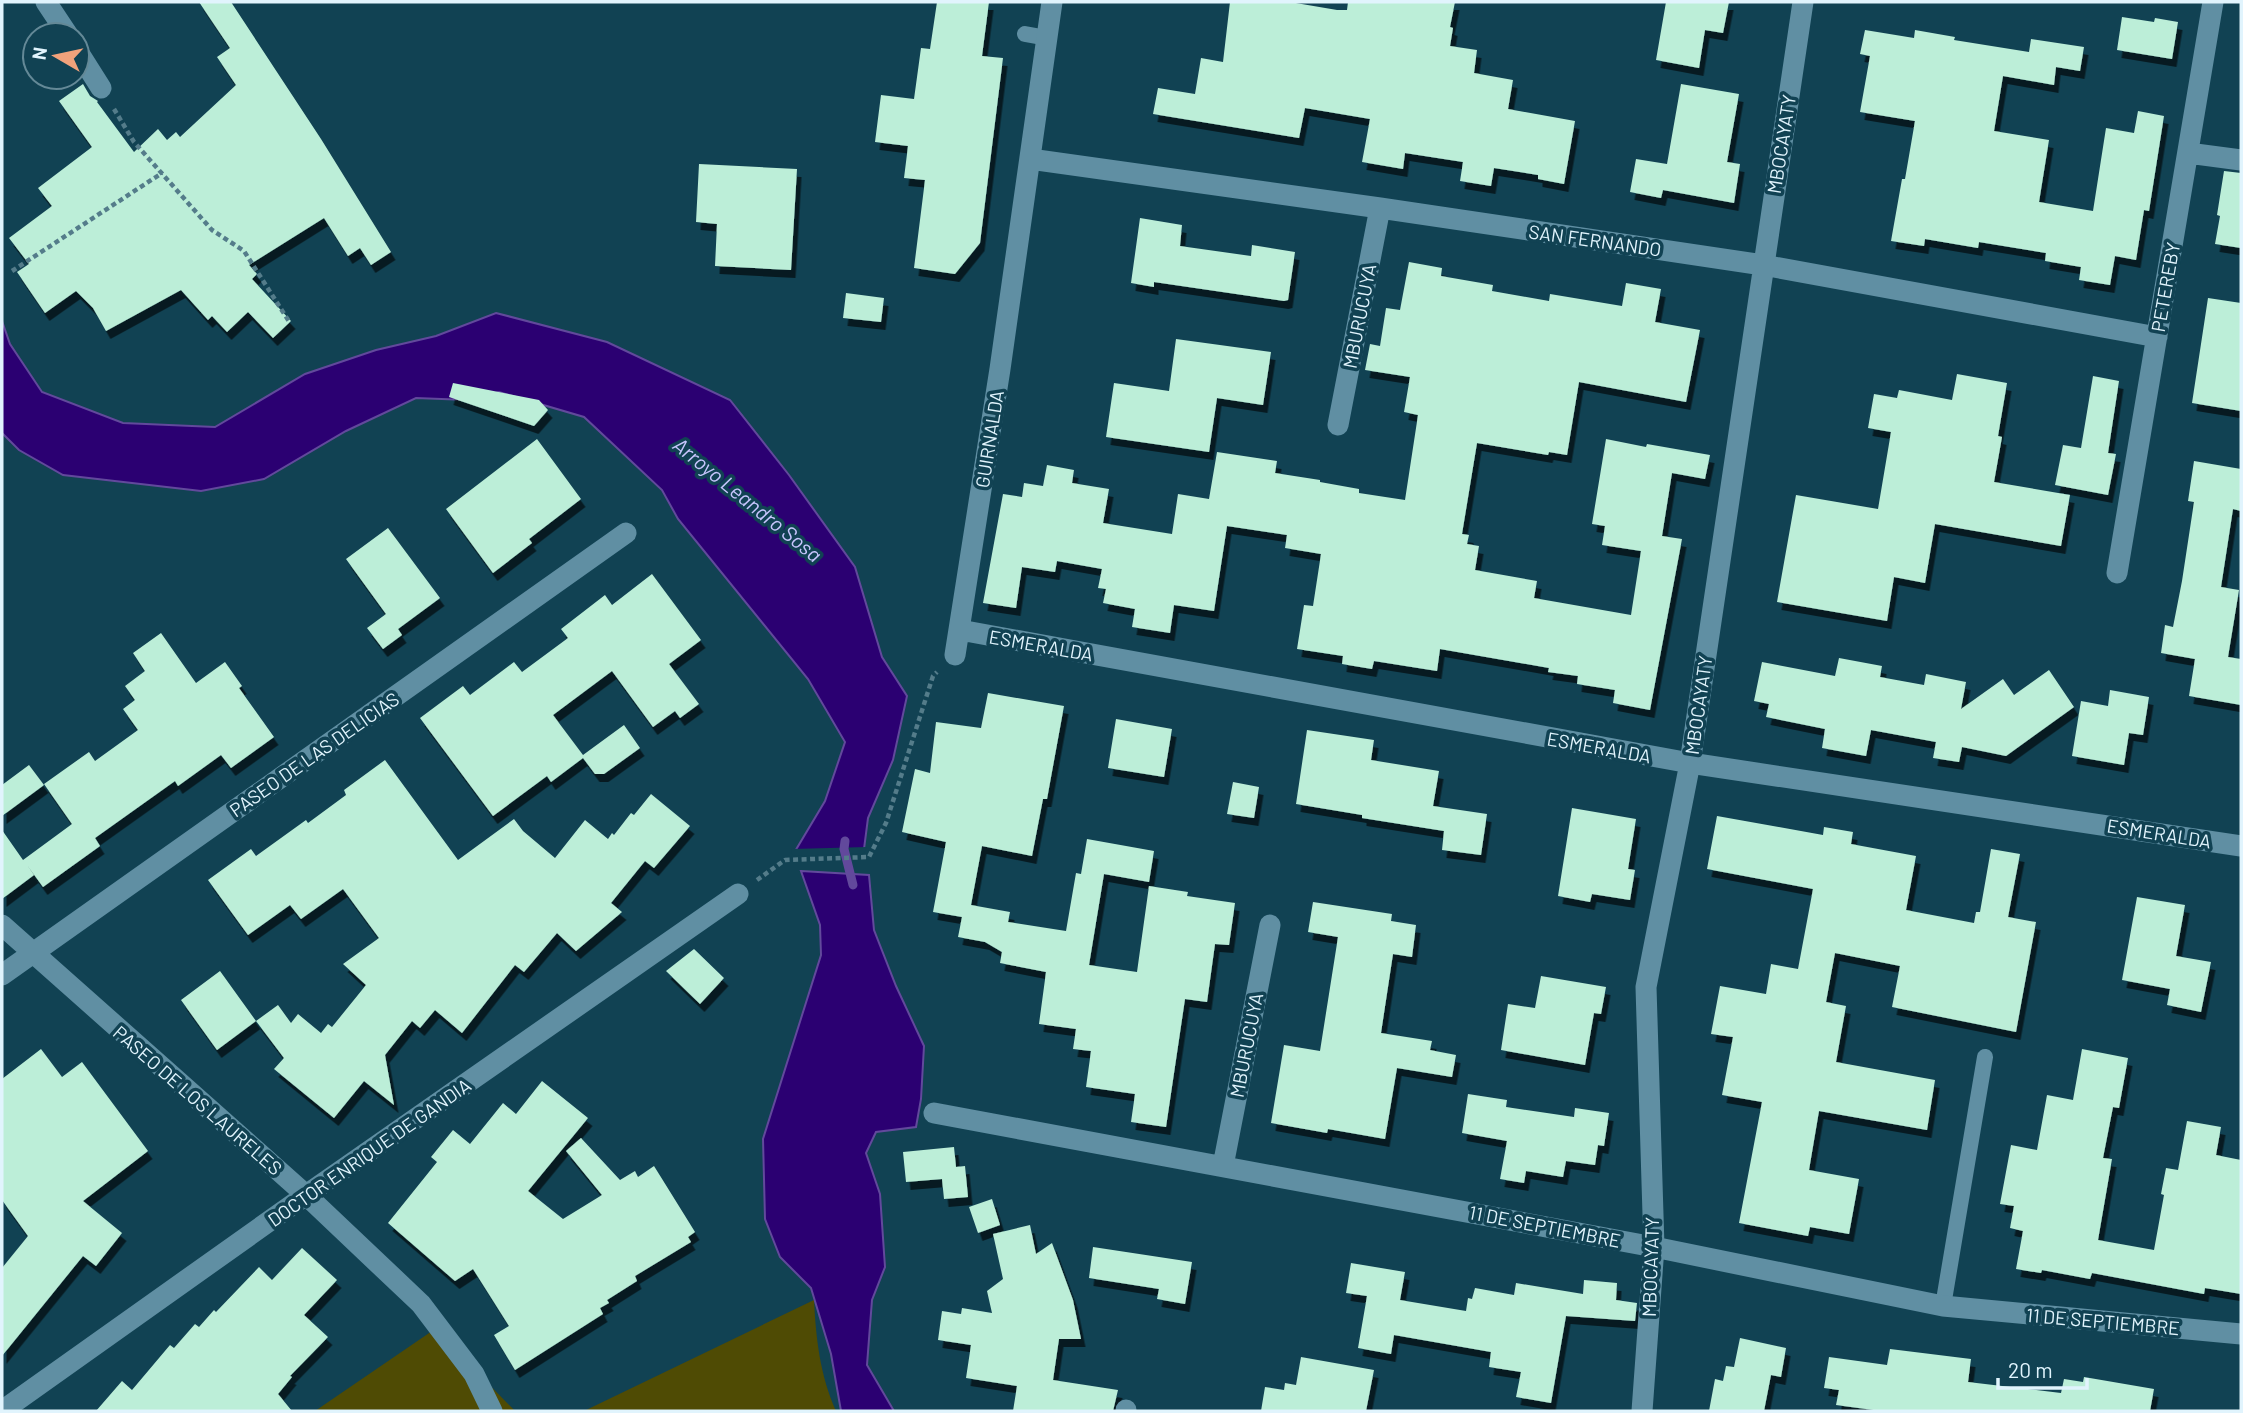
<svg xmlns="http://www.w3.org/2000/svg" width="2243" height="1413" font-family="Barlow,sans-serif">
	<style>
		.green { fill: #4f4b04 }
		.water { fill: #2b0072; stroke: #62499c; stroke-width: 2 }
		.pier { fill: #114253 }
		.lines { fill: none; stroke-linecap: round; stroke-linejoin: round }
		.stream { stroke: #62499c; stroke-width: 9 }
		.building { fill: #bceed8; filter: url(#shadow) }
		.path { stroke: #547c8a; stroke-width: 4.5; stroke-dasharray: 5 3.5; stroke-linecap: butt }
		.lane { stroke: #608fa3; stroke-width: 16 }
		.street { stroke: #608fa3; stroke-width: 21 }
		.labels { text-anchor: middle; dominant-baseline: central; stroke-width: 7; stroke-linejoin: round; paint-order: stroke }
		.street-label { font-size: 19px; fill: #e1f4fd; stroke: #114253 }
		.water-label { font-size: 21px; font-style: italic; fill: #c7c5fd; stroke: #114253 }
	</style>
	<defs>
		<filter id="shadow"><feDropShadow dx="4.5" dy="8" stdDeviation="0" flood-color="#0009"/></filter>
	</defs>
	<rect width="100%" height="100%" fill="#114253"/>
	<path class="green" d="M 814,1300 C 816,1339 820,1375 836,1411 L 584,1411 Z
		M 435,1329 L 515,1411 L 315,1411 Z"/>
	<path class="water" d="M 496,313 L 607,342 L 730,400 L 789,475 L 855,567 L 882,657 L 907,696 L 893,760 L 868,818 L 864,849 L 794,853 L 825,801 L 845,742 L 808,679 L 678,519 L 662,490 L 584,417 L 499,392 L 467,400 L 416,398 L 346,431 L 264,479 L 201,491 L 63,475 L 19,450 L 2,433 L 2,321 L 10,344 L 42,392 L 123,423 L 215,427 L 305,374 L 376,350 L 436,336 Z
		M 801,871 L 869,875 L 874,930 L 896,986 L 924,1046 L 921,1099 L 916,1127 L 876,1132 L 866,1153 L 880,1194 L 885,1267 L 872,1300 L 867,1365 L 894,1411 L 841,1411 L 831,1354 L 811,1288 L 780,1257 L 765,1219 L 763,1139 L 821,955 L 820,925 Z"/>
	<path class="pier" d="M 867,847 L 864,853 L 794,856 L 791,853 L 792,849 Z"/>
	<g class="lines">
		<path class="stream" d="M 845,841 L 844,849 L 853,885"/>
	</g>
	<path class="building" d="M 199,2 L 231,2 L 321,139 L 391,252 L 371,265 L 360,248 L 348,256 L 324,218 L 249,265 L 257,274 L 252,279 L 291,321 L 273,338 L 248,312 L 227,332 L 212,316 L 208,320 L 181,290 L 106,331 L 93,308 L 76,291 L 45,313 L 17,272 L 29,264 L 9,238 L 52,206 L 38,188 L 92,147 L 59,101 L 83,84 L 90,96 L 98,101 L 97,102 L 134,152 L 158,129 L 167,140 L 176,132 L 180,137 L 236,85 L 217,57 L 230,48 Z
		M 937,2 L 989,2 L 982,56 L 1003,58 L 980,243 L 955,274 L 914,268 L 925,180 L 904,178 L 908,146 L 875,142 L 881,95 L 914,99 L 921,48 L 930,49 Z
		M 1230,2 L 1290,2 L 1337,10 L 1347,10 L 1348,2 L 1455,2 L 1450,27 L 1453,28 L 1450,46 L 1477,50 L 1474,73 L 1513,80 L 1508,109 L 1575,121 L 1564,184 L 1538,179 L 1538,175 L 1494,168 L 1491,186 L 1460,181 L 1463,162 L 1405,153 L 1403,169 L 1362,162 L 1370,119 L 1305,108 L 1299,138 L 1153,114 L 1158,88 L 1195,94 L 1201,58 L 1223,62 Z
		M 1666,2 L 1729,2 L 1723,33 L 1705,30 L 1699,68 L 1656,60 Z
		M 2122,17 L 2154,22 L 2155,18 L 2178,22 L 2172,59 L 2117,50 Z
		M 1865,30 L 1914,38 L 1915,30 L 1955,37 L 1954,40 L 2029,52 L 2031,39 L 2084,47 L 2080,71 L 2056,67 L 2054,85 L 2003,76 L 1994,131 L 2049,140 L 2039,202 L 2093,211 L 2106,128 L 2134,133 L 2138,111 L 2164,116 L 2149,211 L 2144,210 L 2136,260 L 2115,256 L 2110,285 L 2079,280 L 2081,267 L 2045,261 L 2046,253 L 1979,242 L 1978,248 L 1925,239 L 1924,246 L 1891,241 L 1902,179 L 1905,179 L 1915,121 L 1860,112 L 1870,56 L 1860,54 Z
		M 1681,84 L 1739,94 L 1727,162 L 1740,164 L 1734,203 L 1663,190 L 1661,198 L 1630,192 L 1636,159 L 1667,164 Z
		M 699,164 L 797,169 L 791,270 L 715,266 L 717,224 L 696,222 Z
		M 2224,171 L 2241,173 L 2241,248 L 2215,244 L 2220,216 L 2217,215 Z
		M 1140,218 L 1182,225 L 1180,246 L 1251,256 L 1252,245 L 1295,252 L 1288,300 L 1284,301 L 1154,282 L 1154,287 L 1131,283 Z
		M 1409,262 L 1442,268 L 1441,276 L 1493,285 L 1492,291 L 1549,301 L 1550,294 L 1622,306 L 1626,283 L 1661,289 L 1655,322 L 1700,330 L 1686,402 L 1579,382 L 1567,455 L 1549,452 L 1548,455 L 1477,443 L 1462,534 L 1469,535 L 1467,544 L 1479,546 L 1475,570 L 1537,581 L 1534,598 L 1631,615 L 1641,551 L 1602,545 L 1605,526 L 1592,524 L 1606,439 L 1646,447 L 1647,444 L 1710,455 L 1705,479 L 1672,473 L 1662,536 L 1682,539 L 1650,710 L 1613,703 L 1615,690 L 1577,684 L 1578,676 L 1548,672 L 1549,668 L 1440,649 L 1437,671 L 1374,661 L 1372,669 L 1342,664 L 1343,656 L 1297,649 L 1304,605 L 1313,606 L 1321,554 L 1285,548 L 1287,535 L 1227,526 L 1214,611 L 1174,605 L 1170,633 L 1132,627 L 1135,609 L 1103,603 L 1106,589 L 1098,588 L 1102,569 L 1057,561 L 1055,572 L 1022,567 L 1016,608 L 983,603 L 1003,494 L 1022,497 L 1024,483 L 1043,486 L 1047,465 L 1074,470 L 1072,483 L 1109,489 L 1103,523 L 1172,534 L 1178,494 L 1209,499 L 1217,452 L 1277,461 L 1275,473 L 1320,480 L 1320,482 L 1359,489 L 1359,493 L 1405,500 L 1418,415 L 1404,412 L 1410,377 L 1365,370 L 1370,344 L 1380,346 L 1386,308 L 1400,310 Z
		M 846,293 L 884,298 L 881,322 L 843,318 Z
		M 2208,298 L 2241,303 L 2241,411 L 2192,403 Z
		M 1176,339 L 1271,352 L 1263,405 L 1217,398 L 1209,452 L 1106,437 L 1114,383 L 1169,391 Z
		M 1957,374 L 2007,383 L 1998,436 L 2002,437 L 1994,482 L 2070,495 L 2061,546 L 1935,524 L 1925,583 L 1894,577 L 1887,621 L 1777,602 L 1796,495 L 1878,509 L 1891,432 L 1868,428 L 1874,394 L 1897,398 L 1899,390 L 1952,400 Z
		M 2093,376 L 2119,381 L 2108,453 L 2116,454 L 2108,495 L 2055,485 L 2063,445 L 2081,448 Z
		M 453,383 L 539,400 L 548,410 L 534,426 L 449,397 Z
		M 537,439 L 581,499 L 529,539 L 532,543 L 493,573 L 446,509 Z
		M 2194,461 L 2241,469 L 2241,511 L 2233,509 L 2221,587 L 2239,590 L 2228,657 L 2241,659 L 2241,705 L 2189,696 L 2195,659 L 2161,653 L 2165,625 L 2173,627 L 2182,581 L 2194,502 L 2188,501 Z
		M 388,528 L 440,598 L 398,629 L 402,635 L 383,649 L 367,628 L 386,614 L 346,559 Z
		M 652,574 L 701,640 L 669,664 L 699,704 L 680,718 L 675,711 L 653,727 L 612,671 L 553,715 L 583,755 L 624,725 L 640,748 L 604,774 L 595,774 L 583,758 L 551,782 L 547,776 L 493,816 L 420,718 L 463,686 L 470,695 L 514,662 L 522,672 L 568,638 L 561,629 L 605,595 L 612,605 Z
		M 161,633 L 196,683 L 225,662 L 242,686 L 239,688 L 274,737 L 231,768 L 221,755 L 178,786 L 175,781 L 95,838 L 100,846 L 43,887 L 27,865 L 34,875 L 2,899 L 2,830 L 23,860 L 72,824 L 44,784 L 89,752 L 95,761 L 138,730 L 123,709 L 135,700 L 125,686 L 145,671 L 133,653 Z
		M 1839,658 L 1882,666 L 1880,677 L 1924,685 L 1926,674 L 1966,682 L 1961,709 L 2003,679 L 2014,695 L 2049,670 L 2074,707 L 2006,756 L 1962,747 L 1959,762 L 1933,758 L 1936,742 L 1871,730 L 1866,756 L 1822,748 L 1825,729 L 1766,717 L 1769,704 L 1754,701 L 1762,662 L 1835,676 Z
		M 2110,690 L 2149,697 L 2143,735 L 2129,733 L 2124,765 L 2072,756 L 2081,701 L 2108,706 Z
		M 988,693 L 1064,706 L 1047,799 L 1043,799 L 1032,856 L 982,846 L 971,905 L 1010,912 L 1008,922 L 1066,931 L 1076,873 L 1081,874 L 1087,839 L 1154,851 L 1149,882 L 1104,874 L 1089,965 L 1137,972 L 1149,886 L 1188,892 L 1187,896 L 1235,903 L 1229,945 L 1215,944 L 1207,1002 L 1185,999 L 1166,1127 L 1131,1122 L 1135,1094 L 1086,1087 L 1091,1051 L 1073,1049 L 1076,1029 L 1039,1024 L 1046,972 L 1000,963 L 1002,952 L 985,942 L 958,937 L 962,917 L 933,912 L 946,842 L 902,832 L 915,769 L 930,773 L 936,722 L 981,728 Z
		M 1116,719 L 1172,729 L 1164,777 L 1108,768 Z
		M 1307,730 L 1374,740 L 1371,760 L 1439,771 L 1433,806 L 1487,814 L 1481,855 L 1442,850 L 1444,831 L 1362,818 L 1362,815 L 1296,804 Z
		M 385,760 L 458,860 L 514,819 L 523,831 L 555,858 L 585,820 L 608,839 L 612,833 L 614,835 L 631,813 L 634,815 L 651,794 L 690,826 L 654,868 L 645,861 L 611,903 L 622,912 L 576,951 L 557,933 L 524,972 L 515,965 L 462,1033 L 435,1010 L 420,1028 L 412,1021 L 385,1055 L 394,1105 L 364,1081 L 334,1118 L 274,1069 L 284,1058 L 256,1021 L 278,1005 L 291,1023 L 298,1014 L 321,1033 L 328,1024 L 332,1027 L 366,985 L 343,964 L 379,938 L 343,889 L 301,919 L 290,905 L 248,935 L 208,880 L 251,849 L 256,856 L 306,820 L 308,823 L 346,795 L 344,790 Z
		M 29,765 L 44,785 L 2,816 L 2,785 Z
		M 1233,782 L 1259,787 L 1254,818 L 1227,814 Z
		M 1572,808 L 1636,819 L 1628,869 L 1635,870 L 1630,900 L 1592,894 L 1590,902 L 1558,896 Z
		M 1717,816 L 1823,835 L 1824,827 L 1853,832 L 1851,844 L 1916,856 L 1906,910 L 1974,923 L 1976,912 L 1980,912 L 1991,849 L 2020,854 L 2008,917 L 2036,922 L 2016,1032 L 1892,1007 L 1900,966 L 1835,953 L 1826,1002 L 1846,1006 L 1836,1062 L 1935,1080 L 1927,1130 L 1819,1111 L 1809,1170 L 1859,1179 L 1849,1234 L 1810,1227 L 1808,1236 L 1739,1223 L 1762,1102 L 1722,1095 L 1733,1037 L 1711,1034 L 1720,986 L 1766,994 L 1771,964 L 1798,969 L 1813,889 L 1707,869 Z
		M 2137,897 L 2185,905 L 2176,956 L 2211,962 L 2201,1012 L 2167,1005 L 2170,989 L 2122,980 Z
		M 1313,902 L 1392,914 L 1391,921 L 1416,925 L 1412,957 L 1393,954 L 1381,1033 L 1432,1041 L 1430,1050 L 1456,1055 L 1452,1077 L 1397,1068 L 1385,1139 L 1328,1129 L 1327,1133 L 1271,1123 L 1284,1045 L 1320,1051 L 1338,937 L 1308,932 Z
		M 694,949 L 724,978 L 700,1004 L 666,971 Z
		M 220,971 L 256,1021 L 217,1050 L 181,1000 Z
		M 1541,976 L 1606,987 L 1601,1014 L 1594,1013 L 1585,1065 L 1501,1050 L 1508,1004 L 1535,1008 Z
		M 41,1049 L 62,1077 L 82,1062 L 148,1151 L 83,1201 L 122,1233 L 96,1266 L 83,1256 L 2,1356 L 2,1268 L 28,1236 L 2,1200 L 2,1079 Z
		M 2082,1049 L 2128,1058 L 2119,1108 L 2113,1107 L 2103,1158 L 2112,1159 L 2098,1240 L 2154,1250 L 2164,1195 L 2161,1194 L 2166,1168 L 2178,1170 L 2187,1121 L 2221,1127 L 2216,1155 L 2241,1160 L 2241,1294 L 2205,1288 L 2204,1294 L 2092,1273 L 2090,1279 L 2042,1270 L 2041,1273 L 2016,1269 L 2023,1231 L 2010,1228 L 2014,1206 L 2000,1204 L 2011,1145 L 2037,1150 L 2047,1095 L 2073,1100 Z
		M 542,1081 L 588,1118 L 528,1191 L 563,1219 L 602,1195 L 566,1151 L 581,1138 L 620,1180 L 635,1171 L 638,1177 L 654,1166 L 695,1232 L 688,1237 L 691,1242 L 635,1276 L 637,1281 L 607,1300 L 609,1303 L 600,1308 L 603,1314 L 515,1370 L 494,1335 L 509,1326 L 473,1269 L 455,1281 L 388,1223 L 437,1162 L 431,1157 L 453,1130 L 470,1144 L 503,1103 L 516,1114 Z
		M 1468,1094 L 1507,1100 L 1506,1107 L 1574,1117 L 1575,1108 L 1609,1113 L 1604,1146 L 1598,1145 L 1595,1165 L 1566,1161 L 1563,1177 L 1526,1171 L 1524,1183 L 1500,1179 L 1507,1141 L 1462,1133 Z
		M 954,1147 L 956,1167 L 965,1166 L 968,1197 L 944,1199 L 942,1179 L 906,1182 L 903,1152 Z
		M 992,1199 L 1000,1225 L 978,1233 L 969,1207 Z
		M 1030,1225 L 1036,1254 L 1052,1243 L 1073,1300 L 1081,1339 L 1059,1339 L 1053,1380 L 1118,1390 L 1113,1411 L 1013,1411 L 1017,1386 L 966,1378 L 971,1345 L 938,1340 L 942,1311 L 961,1314 L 962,1308 L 992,1313 L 987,1291 L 1003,1279 L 993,1234 Z
		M 1093,1247 L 1192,1262 L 1185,1304 L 1157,1299 L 1159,1289 L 1089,1278 Z
		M 302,1248 L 337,1280 L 304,1315 L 328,1337 L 290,1376 L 292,1377 L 278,1394 L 292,1411 L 96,1411 L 122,1381 L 132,1390 L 170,1345 L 174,1348 L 195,1324 L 199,1327 L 214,1310 L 216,1312 L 259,1267 L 272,1280 Z
		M 1351,1263 L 1405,1272 L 1400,1300 L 1466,1311 L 1468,1298 L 1472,1299 L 1475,1288 L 1514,1295 L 1516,1283 L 1583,1294 L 1584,1280 L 1617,1283 L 1616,1300 L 1637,1303 L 1635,1321 L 1566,1316 L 1551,1403 L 1516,1397 L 1521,1372 L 1489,1367 L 1491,1352 L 1394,1335 L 1391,1354 L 1358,1348 L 1367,1296 L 1346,1293 Z
		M 1740,1338 L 1786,1348 L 1781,1377 L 1771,1375 L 1764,1411 L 1709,1411 L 1715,1379 L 1723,1381 L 1726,1366 L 1734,1367 Z
		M 1890,1349 L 1971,1359 L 1968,1382 L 2061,1393 L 2064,1379 L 2083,1382 L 2084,1377 L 2154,1389 L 2150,1411 L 1881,1411 L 1836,1405 L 1839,1390 L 1824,1388 L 1829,1357 L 1887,1365 Z
		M 1301,1357 L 1374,1370 L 1366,1411 L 1261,1411 L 1265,1387 L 1284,1390 L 1285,1383 L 1296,1385 Z"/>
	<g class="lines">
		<path class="path" d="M 114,109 L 134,142 L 212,230 L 244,251 L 290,323
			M 12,271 L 162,173
			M 757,880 L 785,860 L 869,857 L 886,823 L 933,676 L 937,672"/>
		<path class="lane" d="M 1025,34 L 1047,38
			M 1943,1306 L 1985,1057"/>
		<path class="street" d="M 46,2 L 68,35
			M 77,50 L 101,88
			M 2188,153 L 2241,160
			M 1030,159 L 1380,208 L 1763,265 L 2157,337
			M 1338,425 L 1380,208
			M 2117,573 L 2213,2
			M 960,630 L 1690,763 L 2241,846
			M 955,655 L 1000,369 L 1052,2
			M 2,925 L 306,1195 L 421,1304 L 474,1374 L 492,1411
			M 2,975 L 626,533
			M 934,1113 L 1654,1247 L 1943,1306 L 2241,1334
			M 1223,1166 L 1270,925
			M 1126,1410 L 1126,1411
			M 2,1411 L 306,1195 L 738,894
			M 1642,1411 L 1654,1247 L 1646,987 L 1690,763 L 1803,2"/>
	</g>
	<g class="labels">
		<g class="street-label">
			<text transform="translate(1781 144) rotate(-81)">MBOCAYATY</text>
			<text transform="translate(1595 240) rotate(8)">SAN FERNANDO</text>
			<text transform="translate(2165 287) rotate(-80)">PETEREBY</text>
			<text transform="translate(1359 316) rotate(-79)">MBURUCUYA</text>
			<text transform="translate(989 439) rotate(-81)">GUIRNALDA</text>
			<text transform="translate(1041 645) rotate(10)">ESMERALDA</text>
			<text transform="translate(1698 705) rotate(-82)">MBOCAYATY</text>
			<text transform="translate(1599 747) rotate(10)">ESMERALDA</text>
			<text transform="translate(314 754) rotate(-35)">PASEO DE LAS DELICIAS</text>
			<text transform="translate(2159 833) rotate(9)">ESMERALDA</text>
			<text transform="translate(1246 1045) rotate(-79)">MBURUCUYA</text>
			<text transform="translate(198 1100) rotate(41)">PASEO DE LOS LAURELES</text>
			<text transform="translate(369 1152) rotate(-35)">DOCTOR ENRIQUE DE GANDIA</text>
			<text transform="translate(1545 1226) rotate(11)">11 DE SEPTIEMBRE</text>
			<text transform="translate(1650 1267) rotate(-88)">MBOCAYATY</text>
			<text transform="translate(2103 1321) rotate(5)">11 DE SEPTIEMBRE</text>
		</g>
		<g class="water-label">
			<text transform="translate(748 499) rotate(39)">Arroyo Leandro Sosa</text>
		</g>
	</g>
	<rect width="2243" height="1413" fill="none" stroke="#e1f4fd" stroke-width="7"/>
	<g transform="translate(56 56) rotate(279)"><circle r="33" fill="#114253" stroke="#648997" stroke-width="2"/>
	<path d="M0-5L12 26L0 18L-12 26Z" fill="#f1a27b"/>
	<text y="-10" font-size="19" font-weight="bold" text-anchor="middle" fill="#e1f4fd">N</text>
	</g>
	<path d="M1998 1378v10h89v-10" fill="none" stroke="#e1f4fd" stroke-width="3.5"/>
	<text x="2008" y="1378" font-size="21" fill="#e1f4fd" stroke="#114253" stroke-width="5" paint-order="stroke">20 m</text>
</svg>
